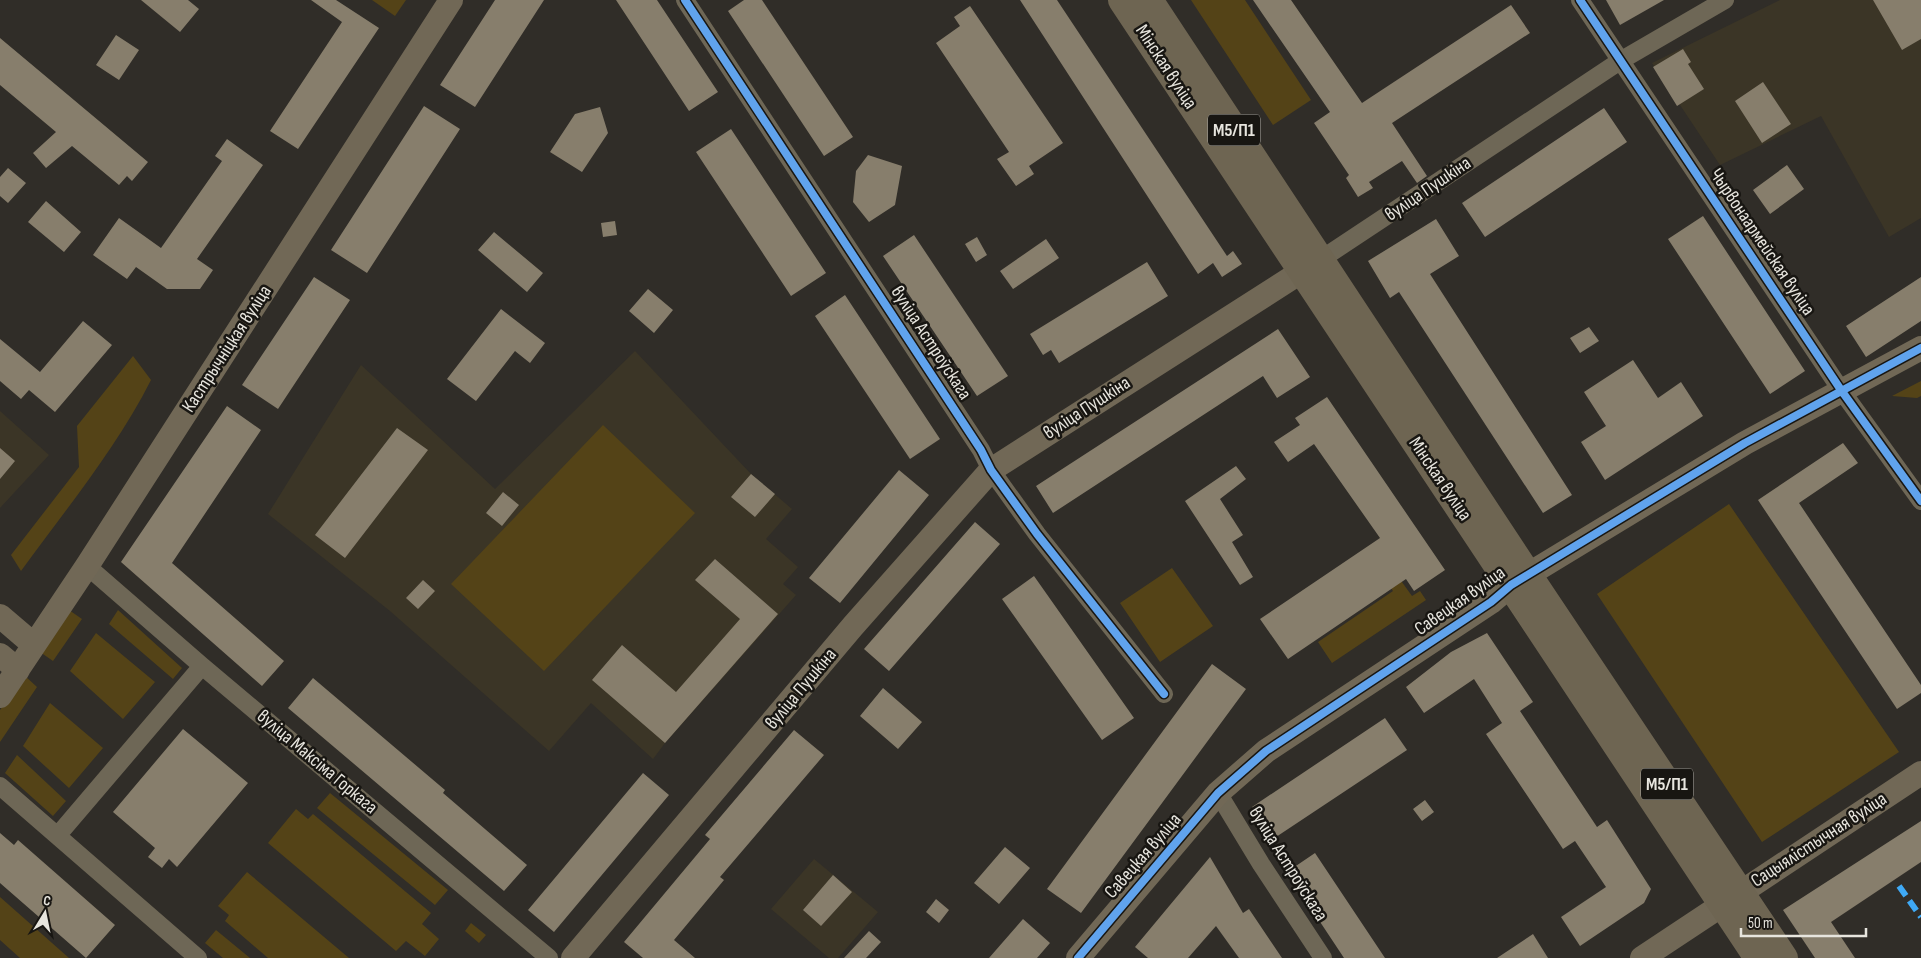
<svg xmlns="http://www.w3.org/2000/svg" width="1921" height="958" font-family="'Sofia Sans Condensed',sans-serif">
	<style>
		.built { fill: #3b3526 }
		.green { fill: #544317 }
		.building { fill: #877e6c }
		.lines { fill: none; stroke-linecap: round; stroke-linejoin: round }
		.street { stroke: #6e6756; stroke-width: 18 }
		.secondary { stroke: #716856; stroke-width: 24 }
		.primary { stroke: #6e6552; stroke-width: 28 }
		.quiet { stroke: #3fa9f5; stroke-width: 6; stroke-dasharray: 12 6; stroke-linecap: butt }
		.cycleway-casing { stroke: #181612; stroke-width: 11 }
		.cycleway { stroke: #60a3ed; stroke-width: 8 }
		.labels { text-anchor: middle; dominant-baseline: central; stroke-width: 5; stroke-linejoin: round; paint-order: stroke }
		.shield { fill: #181612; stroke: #a9a7a1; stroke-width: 1 }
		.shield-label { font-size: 18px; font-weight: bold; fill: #e7e5de }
		.street-label { font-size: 19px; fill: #e7e5de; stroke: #181612 }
	</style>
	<rect width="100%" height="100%" fill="#302d28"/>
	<path class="built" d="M 1780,0 L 1921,0 L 1921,218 L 1889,237 L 1821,116 L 1720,165 L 1652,63 Z
		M 635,351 L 751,474 L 792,509 L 766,539 L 798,567 L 783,584 L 796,595 L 665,743 L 653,759 L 591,703 L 549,751 L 390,611 L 268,514 L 361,365 L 495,489 Z
		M 0,411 L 49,455 L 0,508 Z
		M 814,859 L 878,912 L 838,958 L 829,958 L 771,909 Z"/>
	<path class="green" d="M 372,0 L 406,0 L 395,16 Z
		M 1191,0 L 1245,0 L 1311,100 L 1273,125 Z
		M 133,356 L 151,380 C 116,449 66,509 21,571 L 11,555 L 79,467 L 77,426 Z
		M 1921,381 L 1921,396 L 1917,398 L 1892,396 Z
		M 603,425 L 695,513 L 544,671 L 451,584 Z
		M 1729,504 L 1899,752 L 1762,842 L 1597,594 Z
		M 1172,568 L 1213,626 L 1160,662 L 1120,603 Z
		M 1399,578 L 1412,596 L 1420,591 L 1426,600 L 1332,663 L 1318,642 L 1393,591 L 1389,585 Z
		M 69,610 L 82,619 L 53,661 L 40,652 Z
		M 118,610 L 182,668 L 173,679 L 109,624 Z
		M 96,633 L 155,682 L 123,719 L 70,671 Z
		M 24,675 L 37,687 L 0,742 L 0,710 Z
		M 50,703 L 103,748 L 69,788 L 23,746 Z
		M 17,755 L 66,801 L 53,816 L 5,773 Z
		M 330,793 L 448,890 L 435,905 L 317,808 Z
		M 296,809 L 308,819 L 313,814 L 431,913 L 422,924 L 439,939 L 425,956 L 406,941 L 396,951 L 268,843 Z
		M 247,872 L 349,958 L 268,958 L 225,921 L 229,915 L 218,906 Z
		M 0,897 L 69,958 L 20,958 L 0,940 Z
		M 471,923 L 486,935 L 479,943 L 465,931 Z
		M 216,930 L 250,958 L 223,958 L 205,943 Z"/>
	<path class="building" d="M 141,0 L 188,0 L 199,9 L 180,32 Z
		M 311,0 L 336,0 L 379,28 L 298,149 L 270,131 L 342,22 Z
		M 495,0 L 544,0 L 475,107 L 440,85 Z
		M 616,0 L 657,0 L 718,92 L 689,111 Z
		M 744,0 L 762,0 L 853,137 L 824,156 L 728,11 Z
		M 1020,0 L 1057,0 L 1227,256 L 1233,251 L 1242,264 L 1222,277 L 1213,263 L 1198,274 Z
		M 1253,0 L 1291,0 L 1362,103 L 1511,5 L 1530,33 L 1392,123 L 1427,176 L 1417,183 L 1402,161 L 1369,182 L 1373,188 L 1358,197 L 1346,178 L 1349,175 L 1314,123 L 1330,112 Z
		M 1606,0 L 1664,0 L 1620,25 Z
		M 1873,0 L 1921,0 L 1921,39 L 1902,50 Z
		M 970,6 L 1063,143 L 1029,166 L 1034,174 L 1016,186 L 997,159 L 1009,152 L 936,43 L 960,26 L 954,17 Z
		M 116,35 L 139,50 L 119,80 L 96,65 Z
		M 0,38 L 148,162 L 132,181 L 127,176 L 119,185 L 72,146 L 46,168 L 33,153 L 56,132 L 0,85 Z
		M 1683,49 L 1691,62 L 1688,64 L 1704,89 L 1677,106 L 1653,67 Z
		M 1763,82 L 1791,124 L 1762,143 L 1735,101 Z
		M 424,106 L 460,129 L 367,273 L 331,250 Z
		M 600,107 L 608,133 L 582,172 L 550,152 L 575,114 Z
		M 1604,108 L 1627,142 L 1485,237 L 1462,203 Z
		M 731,129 L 826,273 L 791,296 L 696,152 Z
		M 227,139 L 263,165 L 197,259 L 213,270 L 200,289 L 167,289 L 136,267 L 127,279 L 93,255 L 119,218 L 161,248 L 222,161 L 215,156 Z
		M 868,155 L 902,166 L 895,205 L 869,222 L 853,202 L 856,171 Z
		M 1787,165 L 1804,189 L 1770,214 L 1753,190 Z
		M 8,168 L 26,183 L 8,203 L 0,196 L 0,177 Z
		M 46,201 L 81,232 L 64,252 L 28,222 Z
		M 1703,216 L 1805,371 L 1770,394 L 1668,239 Z
		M 1436,219 L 1459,256 L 1430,274 L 1572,495 L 1543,513 L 1399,292 L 1390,298 L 1368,261 Z
		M 615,221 L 617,235 L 603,237 L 601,223 Z
		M 494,232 L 543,273 L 527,292 L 478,250 Z
		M 914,235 L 1008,376 L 977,396 L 883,256 Z
		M 977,237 L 987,255 L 976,262 L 965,244 Z
		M 1046,239 L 1059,258 L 1013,289 L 1000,271 Z
		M 1147,262 L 1168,296 L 1059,363 L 1051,350 L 1043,355 L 1030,334 Z
		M 314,277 L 350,300 L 278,409 L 242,385 Z
		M 1921,277 L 1921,321 L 1866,357 L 1846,326 Z
		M 648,289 L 673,310 L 654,333 L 629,311 Z
		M 845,295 L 940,439 L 910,459 L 815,316 Z
		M 501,309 L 545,343 L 530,363 L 515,351 L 476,401 L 447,379 Z
		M 83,321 L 112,345 L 55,412 L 29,390 L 21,399 L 0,381 L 0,339 L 40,372 Z
		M 1589,327 L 1599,341 L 1580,353 L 1570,338 Z
		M 1278,329 L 1310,377 L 1277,398 L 1263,376 L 1053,513 L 1036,486 Z
		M 1633,360 L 1658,398 L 1681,382 L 1703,416 L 1605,480 L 1581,442 L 1606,426 L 1584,392 Z
		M 1327,397 L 1445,570 L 1414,591 L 1406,579 L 1288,659 L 1260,619 L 1380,538 L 1314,444 L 1288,462 L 1274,442 L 1300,425 L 1295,418 Z
		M 227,406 L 261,430 L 172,563 L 284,661 L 262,686 L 121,562 Z
		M 397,428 L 428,450 L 345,558 L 315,535 Z
		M 1843,443 L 1858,463 L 1799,503 L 1921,685 L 1921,693 L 1897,709 L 1758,500 Z
		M 0,448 L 15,461 L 0,479 Z
		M 1236,466 L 1246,479 L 1220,499 L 1243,535 L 1232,542 L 1253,577 L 1240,585 L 1185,501 Z
		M 899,470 L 929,495 L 840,603 L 809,578 Z
		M 751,474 L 775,494 L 755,517 L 731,497 Z
		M 503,492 L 519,505 L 502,526 L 486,513 Z
		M 975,522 L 1000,544 L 889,671 L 864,649 Z
		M 715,559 L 778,614 L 665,743 L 592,680 L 622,645 L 676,692 L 740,619 L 695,580 Z
		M 1034,576 L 1134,718 L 1102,740 L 1002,599 Z
		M 423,580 L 435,591 L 418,609 L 406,598 Z
		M 1487,633 L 1533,702 L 1520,711 L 1597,827 L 1607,820 L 1651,889 L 1644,903 L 1580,946 L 1561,917 L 1606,887 L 1575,841 L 1563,849 L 1486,734 L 1502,723 L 1474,679 L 1424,713 L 1406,687 L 1451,652 Z
		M 1212,664 L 1246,689 L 1081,913 L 1047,889 Z
		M 313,678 L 445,790 L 443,793 L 527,865 L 504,891 L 288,708 Z
		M 883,688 L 922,722 L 898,749 L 860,716 Z
		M 1385,718 L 1407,750 L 1273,839 L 1252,807 Z
		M 183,729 L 248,783 L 177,867 L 169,859 L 162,868 L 148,857 L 155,848 L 113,812 Z
		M 794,730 L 824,755 L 720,877 L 724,880 L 674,940 L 695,958 L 643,958 L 624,942 L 710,839 L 705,835 Z
		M 643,773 L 669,795 L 554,932 L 528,910 Z
		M 1425,800 L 1434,812 L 1422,821 L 1413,809 Z
		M 1921,821 L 1921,862 L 1831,922 L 1855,958 L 1815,958 L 1783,910 Z
		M 0,833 L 14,845 L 18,840 L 115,925 L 86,958 L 0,883 Z
		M 1005,847 L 1030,868 L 999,904 L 974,883 Z
		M 1315,853 L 1385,958 L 1344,958 L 1287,872 Z
		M 1210,857 L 1243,913 L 1249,909 L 1282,958 L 1239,958 L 1216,926 L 1188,958 L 1148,958 L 1135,947 Z
		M 833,875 L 852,892 L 821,926 L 803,910 Z
		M 936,899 L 949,910 L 939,923 L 926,912 Z
		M 1023,919 L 1050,943 L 1037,958 L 989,958 Z
		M 869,931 L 881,942 L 866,958 L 844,958 Z
		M 1533,934 L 1548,958 L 1497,958 Z"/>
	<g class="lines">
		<path class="street" d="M 685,0 L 981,450 L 991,470 L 1037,534 L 1164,694
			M 1580,0 L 1841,390 L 1921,501
			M 1320,260 L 1620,61 L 1725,0
			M 87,566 L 202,666 L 549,958
			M 0,786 L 198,958
			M 1218,793 L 1261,864 L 1323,958
			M 58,835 L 202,666"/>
		<path class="secondary" d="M 0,616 L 34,645
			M 0,655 L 18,670
			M 0,696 L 87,566 L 451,0
			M 573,958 L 853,626 L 991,470 L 1318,261
			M 1078,958 L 1218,793 L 1266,751 L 1491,602 L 1511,585 L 1745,443 L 1921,348
			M 1642,958 L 1921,773"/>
		<path class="primary" d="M 1122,0 L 1758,958
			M 1149,0 L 1528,575 L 1784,958"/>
		<path class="quiet" d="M 1899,886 L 1921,917"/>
		<defs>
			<path id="cycleway" d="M 685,0 L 981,450 L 991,470 L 1037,534 L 1164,694
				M 1580,0 L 1841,390 L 1921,501
				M 1078,958 L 1218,793 L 1266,751 L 1491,602 L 1511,585 L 1745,443 L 1921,348"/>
		</defs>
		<use href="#cycleway" class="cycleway-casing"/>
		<use href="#cycleway" class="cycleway"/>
	</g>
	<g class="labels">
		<g class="shield">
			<rect x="1208" y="114.5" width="52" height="31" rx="4"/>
			<rect x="1641" y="768.5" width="52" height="31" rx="4"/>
		</g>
		<g class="shield-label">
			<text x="1234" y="130">М5/П1</text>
			<text x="1667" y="784">М5/П1</text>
		</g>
		<g class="street-label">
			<text transform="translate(1166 67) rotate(57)">Мінская вуліца</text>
			<text transform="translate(1428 189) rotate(-34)">вуліца Пушкіна</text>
			<text transform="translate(1762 242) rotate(56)">Чырвонаармейская вуліца</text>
			<text transform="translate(931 343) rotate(57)">вуліца Астроўскага</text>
			<text transform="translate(227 349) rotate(-57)">Кастрычніцкая вуліца</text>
			<text transform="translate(1087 408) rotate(-33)">вуліца Пушкіна</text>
			<text transform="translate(1440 479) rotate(56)">Мінская вуліца</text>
			<text transform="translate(1460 601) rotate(-35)">Савецкая вуліца</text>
			<text transform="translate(801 689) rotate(-50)">вуліца Пушкіна</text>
			<text transform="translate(317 762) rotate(40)">вуліца Максіма Горкага</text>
			<text transform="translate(1819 840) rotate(-33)">Сацыялістычная вуліца</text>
			<text transform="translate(1143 856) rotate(-49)">Савецкая вуліца</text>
			<text transform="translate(1288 864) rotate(58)">вуліца Астроўскага</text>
		</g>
	</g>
	<g transform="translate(45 913) rotate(10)" stroke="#181612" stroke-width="4" paint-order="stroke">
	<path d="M0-4L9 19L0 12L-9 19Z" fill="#e7e5de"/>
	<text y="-8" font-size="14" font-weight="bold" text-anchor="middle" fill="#e7e5de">С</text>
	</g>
	<path d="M1741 928v8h125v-8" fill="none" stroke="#e7e5de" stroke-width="2.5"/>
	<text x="1748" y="928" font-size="15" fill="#e7e5de" stroke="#181612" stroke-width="4" paint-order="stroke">50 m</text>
</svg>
